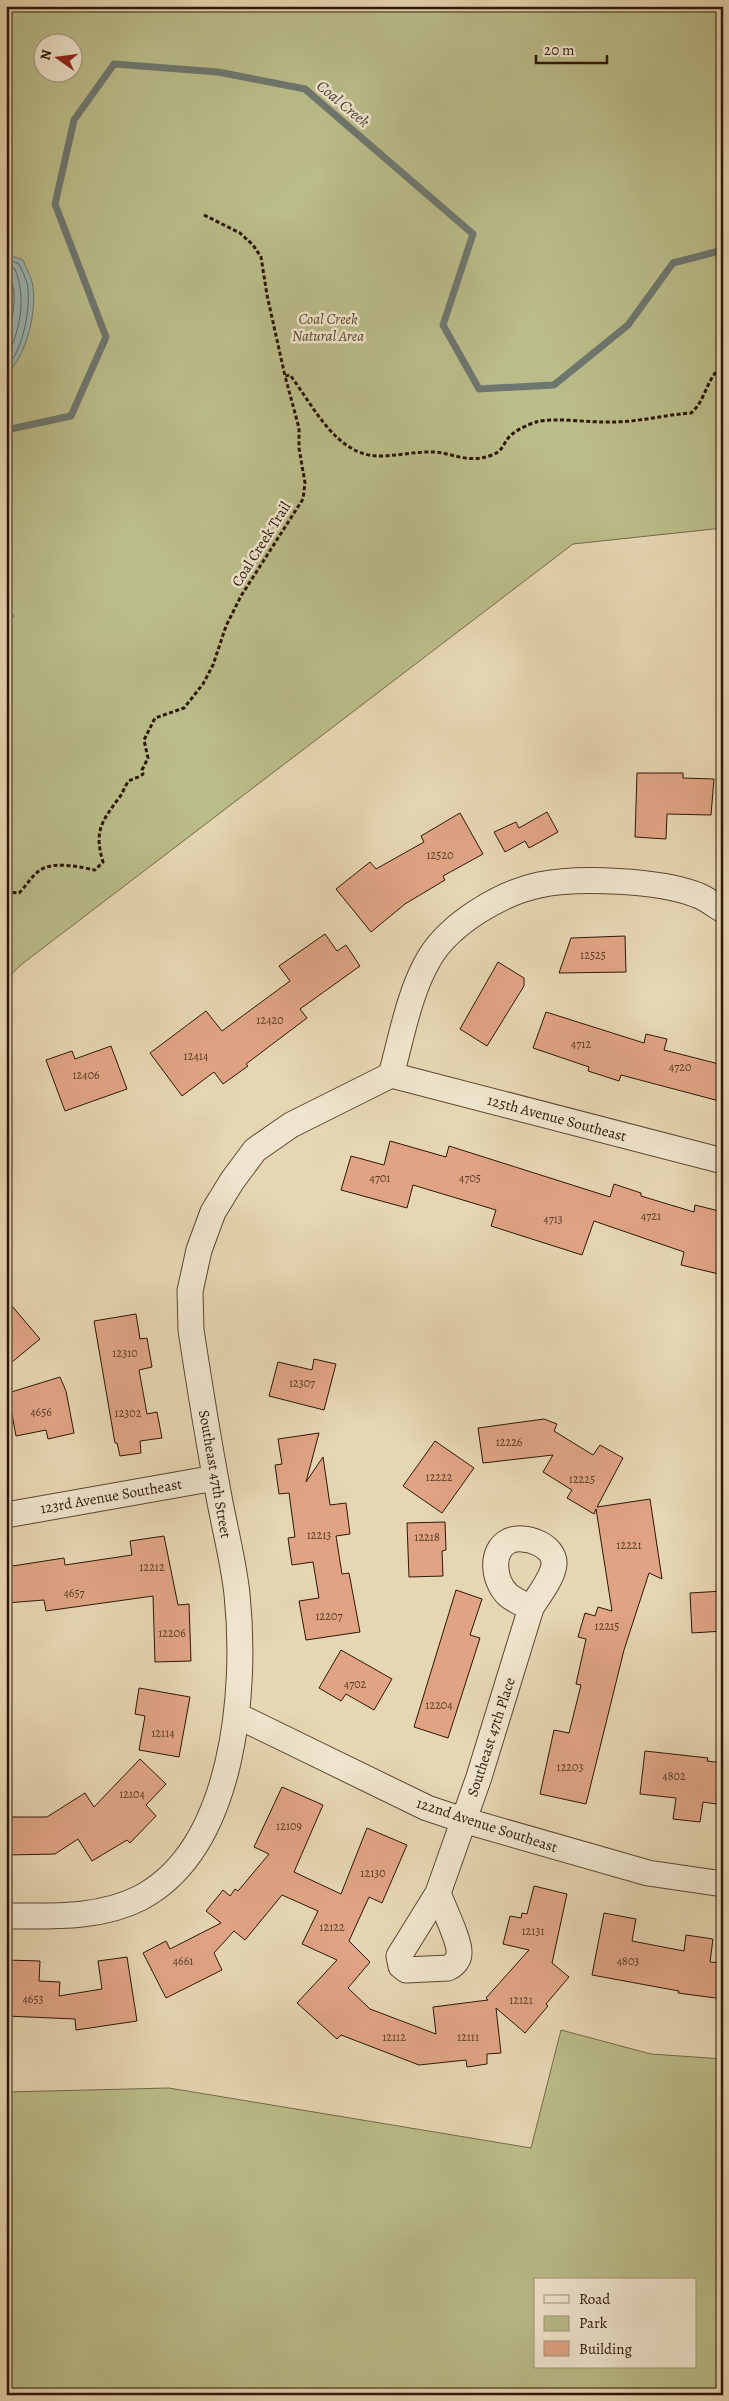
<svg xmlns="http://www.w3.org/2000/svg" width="729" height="2401" font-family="Alegreya,serif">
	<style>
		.green { fill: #babc89; stroke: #746a48; fill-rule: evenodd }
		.water { fill: #99b7b4; stroke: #6e776f }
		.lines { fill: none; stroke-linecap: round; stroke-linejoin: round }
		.shore { stroke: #63675e; stroke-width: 1 }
		.stream { stroke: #6e776f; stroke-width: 7 }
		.building { fill: #e0a485; stroke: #2d1707 }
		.street-casing { stroke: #5b4732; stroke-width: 27 }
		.path { stroke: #2d1707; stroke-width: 3; stroke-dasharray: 4 2.5; stroke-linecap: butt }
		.street { stroke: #efe4cd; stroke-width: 25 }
		.labels { text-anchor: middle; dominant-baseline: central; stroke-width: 5; stroke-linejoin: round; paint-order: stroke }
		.number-label { font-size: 12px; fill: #5a3a26 }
		.park-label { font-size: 15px; font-style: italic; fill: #57492e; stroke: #efe4cd }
		.street-label { font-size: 15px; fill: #2d1707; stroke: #efe4cd }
		.water-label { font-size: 16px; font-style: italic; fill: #4d473b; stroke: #efe4cd }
	</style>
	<rect width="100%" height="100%" fill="#e6d6b2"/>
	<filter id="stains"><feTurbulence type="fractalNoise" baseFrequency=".004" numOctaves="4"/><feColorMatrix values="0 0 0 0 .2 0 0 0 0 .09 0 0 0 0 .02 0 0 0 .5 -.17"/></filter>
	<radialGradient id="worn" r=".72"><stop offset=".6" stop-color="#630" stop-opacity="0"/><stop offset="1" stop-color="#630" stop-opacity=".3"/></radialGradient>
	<path class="green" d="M 6,6 L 723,6 L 723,528 L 573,544 L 22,964 L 6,979 L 6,621 L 14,616 L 6,607 ZM 42,42 L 72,42 L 72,72 L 42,72 Z
		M 561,2030 L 651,2054 L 723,2059 L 723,2395 L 6,2395 L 6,2092 L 169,2088 L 531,2148 ZM 535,2280 L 695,2280 L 695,2367 L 535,2367 Z"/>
	<path class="water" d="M 6,254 L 23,260 C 26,267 30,275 32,282 C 38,308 27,357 6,374 Z"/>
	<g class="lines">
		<path class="shore" d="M 6,259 L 19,264 C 22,270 25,277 27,283 C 32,304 23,353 6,367
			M 6,266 L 15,269 C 27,299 20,331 6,359
			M 6,274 C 21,284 12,325 6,339"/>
		<path class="stream" d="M 6,430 L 71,416 L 106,337 L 55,204 L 74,120 L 114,64 L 218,72 L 305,89 L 473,234 L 443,325 L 479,389 L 554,385 L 628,325 L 673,263 L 719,251 L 723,253"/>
	</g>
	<path class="building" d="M 637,773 L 683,773 L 683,778 L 714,779 L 711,815 L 667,814 L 666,839 L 635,837 Z
		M 547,812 L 558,832 L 529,848 L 525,841 L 505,852 L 494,832 L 516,822 L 519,828 Z
		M 460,813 L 483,854 L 443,876 L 445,880 L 405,904 L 371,932 L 336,889 L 370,862 L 376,869 L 424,842 L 421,836 Z
		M 325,934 L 337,951 L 346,945 L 360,966 L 300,1009 L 307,1018 L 246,1064 L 248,1066 L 223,1084 L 214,1072 L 182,1096 L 150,1053 L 206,1011 L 222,1031 L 290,981 L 279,966 Z
		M 625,936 L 626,972 L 559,973 L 571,938 Z
		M 498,962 L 524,978 L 524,986 L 487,1046 L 460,1029 Z
		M 546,1012 L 644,1043 L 646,1034 L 667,1039 L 664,1050 L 723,1065 L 723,1102 L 621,1075 L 619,1081 L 588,1071 L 589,1067 L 533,1048 Z
		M 111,1046 L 127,1089 L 65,1111 L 46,1060 L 72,1051 L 75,1059 Z
		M 390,1141 L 446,1157 L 449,1146 L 610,1197 L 614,1184 L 641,1193 L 641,1196 L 694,1212 L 695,1205 L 723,1212 L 723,1275 L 681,1265 L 684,1252 L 594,1221 L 582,1255 L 491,1226 L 496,1210 L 413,1185 L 407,1208 L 341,1190 L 351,1156 L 384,1165 Z
		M 6,1299 L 40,1339 L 6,1367 Z
		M 136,1314 L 140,1339 L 147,1338 L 152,1367 L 139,1370 L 147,1414 L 157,1412 L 162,1438 L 140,1441 L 141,1453 L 120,1456 L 117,1443 L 115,1443 L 94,1321 Z
		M 314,1359 L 336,1364 L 324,1410 L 269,1396 L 278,1362 L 312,1370 Z
		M 60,1377 L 66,1391 L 74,1433 L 48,1439 L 46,1430 L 16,1436 L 8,1393 Z
		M 544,1419 L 557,1424 L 554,1431 L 593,1455 L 600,1445 L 623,1458 L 597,1507 L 650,1499 L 662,1579 L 649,1573 L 624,1650 L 586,1804 L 540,1794 L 554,1730 L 569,1733 L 581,1685 L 576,1684 L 586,1639 L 578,1637 L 585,1613 L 595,1616 L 598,1607 L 612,1611 L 596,1509 L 594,1514 L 567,1498 L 572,1490 L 543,1472 L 553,1455 L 483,1463 L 478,1428 Z
		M 319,1433 L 306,1482 L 323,1457 L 330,1505 L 346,1503 L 350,1534 L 336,1536 L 342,1574 L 349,1573 L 360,1632 L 306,1640 L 299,1601 L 319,1598 L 313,1562 L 292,1565 L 288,1538 L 295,1537 L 289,1493 L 279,1494 L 275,1465 L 282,1464 L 278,1439 Z
		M 435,1441 L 474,1468 L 442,1513 L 403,1486 Z
		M 445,1522 L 446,1550 L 442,1551 L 443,1576 L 409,1577 L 407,1523 Z
		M 164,1536 L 178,1605 L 189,1604 L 191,1661 L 155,1662 L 153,1596 L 46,1611 L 44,1600 L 6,1603 L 6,1567 L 64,1558 L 65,1565 L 132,1555 L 130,1541 Z
		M 456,1590 L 482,1599 L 470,1635 L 480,1638 L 448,1738 L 414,1727 Z
		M 723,1591 L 723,1631 L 692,1633 L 690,1593 Z
		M 341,1650 L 392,1679 L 374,1710 L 346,1694 L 341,1701 L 319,1688 Z
		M 139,1688 L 190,1697 L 179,1757 L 139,1750 L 145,1716 L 135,1714 Z
		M 645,1751 L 708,1758 L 707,1761 L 723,1763 L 723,1805 L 703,1802 L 700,1822 L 673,1819 L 676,1798 L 640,1794 Z
		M 140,1759 L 166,1784 L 146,1805 L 156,1816 L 130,1843 L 127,1840 L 92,1861 L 78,1839 L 55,1854 L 6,1855 L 6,1817 L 47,1817 L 85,1793 L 94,1807 Z
		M 282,1787 L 323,1805 L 294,1872 L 341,1894 L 367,1828 L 407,1845 L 382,1903 L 369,1897 L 349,1941 L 370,1962 L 348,1988 L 370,2009 L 436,2034 L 433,2007 L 488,2000 L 486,1998 L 529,1950 L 503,1944 L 510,1916 L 521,1918 L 522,1913 L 527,1914 L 534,1886 L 567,1894 L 552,1963 L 569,1977 L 546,2004 L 548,2006 L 525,2033 L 496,2008 L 501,2053 L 487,2054 L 487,2064 L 467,2067 L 466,2060 L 419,2065 L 341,2035 L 337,2039 L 297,2003 L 337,1960 L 302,1944 L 318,1911 L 282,1895 L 245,1940 L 234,1931 L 214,1953 L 222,1970 L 166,1998 L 143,1953 L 166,1941 L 170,1949 L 221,1923 L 206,1911 L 223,1890 L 230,1896 L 235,1889 L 238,1891 L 269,1854 L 254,1847 Z
		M 604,1913 L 636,1919 L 632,1941 L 684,1951 L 686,1935 L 713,1939 L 710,1962 L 723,1963 L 723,1999 L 678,1993 L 679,1991 L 592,1975 Z
		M 127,1957 L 137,2021 L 76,2030 L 75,2019 L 6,2016 L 6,1960 L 40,1961 L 39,1981 L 60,1982 L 59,1996 L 102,1989 L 98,1961 Z"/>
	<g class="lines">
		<defs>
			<path id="street" d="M 391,1075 C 402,1036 409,992 430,957 C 451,923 501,893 539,885 C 578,877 659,880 697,895 C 706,898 714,905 723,910
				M 391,1075 L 723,1161
				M 6,1515 L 215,1478
				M 236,1715 L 427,1808 L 463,1820 L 648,1873 L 723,1884
				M 438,1893 C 443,1907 460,1941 459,1953 C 459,1960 454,1965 448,1968 L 406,1970 L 401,1966 L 399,1956 L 438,1893 L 479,1777 L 531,1608 C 524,1604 515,1601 508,1595 C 494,1582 489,1551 509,1541 C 524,1534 555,1545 554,1564 C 553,1578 538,1596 531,1608
				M 6,1916 C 50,1916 99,1919 140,1898 C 235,1848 247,1689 237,1594 C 233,1558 223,1522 217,1486 C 207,1434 199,1382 191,1330 L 190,1291 L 199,1250 L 213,1212 L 232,1181 L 255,1150 L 291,1125 L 391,1075"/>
		</defs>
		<use href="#street" class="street-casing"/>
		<path class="path" d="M 204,215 L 240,233 L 253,245 L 261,257 L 267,295 L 285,376
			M 6,892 L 19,893 C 27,885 34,872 44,868 C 58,862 81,867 95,870 L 103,862 C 94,832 101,822 119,798 C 123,793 125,785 129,781 C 133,778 139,778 143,774 L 142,770 L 148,758 L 144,740 L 155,718 L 184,708 L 203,684 L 213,665 L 226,626 L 241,596 L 303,499 L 305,483 L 299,448 L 299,428 L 285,376 L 290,375 C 313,405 336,456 379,456 C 396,456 412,452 429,452 C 451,451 466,465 492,455 C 503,451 503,444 509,437 C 514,431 529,424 536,422 C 555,417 591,423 612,422 C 638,422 664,415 691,413 C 706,401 706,377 723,366"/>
		<use href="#street" class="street"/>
	</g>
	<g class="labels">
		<g class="number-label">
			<text x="440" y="855">12520</text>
			<text x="593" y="955">12525</text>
			<text x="270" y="1020">12420</text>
			<text x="581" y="1044">4712</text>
			<text x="196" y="1056">12414</text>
			<text x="680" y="1067">4720</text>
			<text x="86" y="1075">12406</text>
			<text x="380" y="1178">4701</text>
			<text x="470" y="1178">4705</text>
			<text x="651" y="1216">4721</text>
			<text x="553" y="1219">4713</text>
			<text x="125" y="1353">12310</text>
			<text x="302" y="1383">12307</text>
			<text x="41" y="1412">4656</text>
			<text x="128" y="1413">12302</text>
			<text x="509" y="1442">12226</text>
			<text x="439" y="1477">12222</text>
			<text x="582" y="1479">12225</text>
			<text x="319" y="1535">12213</text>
			<text x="427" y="1537">12218</text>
			<text x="629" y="1545">12221</text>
			<text x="152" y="1567">12212</text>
			<text x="74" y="1593">4657</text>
			<text x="329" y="1616">12207</text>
			<text x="607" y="1626">12215</text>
			<text x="172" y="1633">12206</text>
			<text x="355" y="1684">4702</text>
			<text x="439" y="1705">12204</text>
			<text x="163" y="1733">12114</text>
			<text x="570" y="1767">12203</text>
			<text x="674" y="1776">4802</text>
			<text x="132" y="1794">12104</text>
			<text x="289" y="1826">12109</text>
			<text x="373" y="1873">12130</text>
			<text x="332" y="1927">12122</text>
			<text x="533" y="1931">12131</text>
			<text x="183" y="1961">4661</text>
			<text x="628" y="1961">4803</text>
			<text x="33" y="1999">4653</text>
			<text x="521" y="2000">12121</text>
			<text x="394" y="2037">12112</text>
			<text x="468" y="2037">12111</text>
		</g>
		<g class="park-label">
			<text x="328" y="319">Coal Creek<tspan x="328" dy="17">Natural Area</tspan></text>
		</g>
		<g class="street-label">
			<text transform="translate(261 544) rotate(-58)">Coal Creek Trail</text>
			<text transform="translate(557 1118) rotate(15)">125th Avenue Southeast</text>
			<text transform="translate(215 1474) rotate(80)">Southeast 47th Street</text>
			<text transform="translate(111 1496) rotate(-10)">123rd Avenue Southeast</text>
			<text transform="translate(491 1737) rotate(-72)">Southeast 47th Place</text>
			<text transform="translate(487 1825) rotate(18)">122nd Avenue Southeast</text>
		</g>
		<g class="water-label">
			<text transform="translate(343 104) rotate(40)">Coal Creek</text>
		</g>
	</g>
	<rect width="729" height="2401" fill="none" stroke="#e6d6b2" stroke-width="25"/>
	<rect x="8" y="8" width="714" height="2386" fill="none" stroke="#2d1707" stroke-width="2.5"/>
	<rect x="12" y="12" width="704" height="2376" fill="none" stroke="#2d1707"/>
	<rect x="534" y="2278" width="162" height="90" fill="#efe4cd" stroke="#a1927e"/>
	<rect x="544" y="2295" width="25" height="8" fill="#efe4cd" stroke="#a1927e"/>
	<text x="579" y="2304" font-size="15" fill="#2d1707">Road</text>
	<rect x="544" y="2316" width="25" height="15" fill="#babc89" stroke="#a1927e"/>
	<text x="579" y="2328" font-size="15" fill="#2d1707">Park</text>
	<rect x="544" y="2341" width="25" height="15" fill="#e0a485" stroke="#a1927e"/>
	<text x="579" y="2354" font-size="15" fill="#2d1707">Building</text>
	<g transform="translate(58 58) rotate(284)"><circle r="24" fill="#efe4cd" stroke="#a1927e"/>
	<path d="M0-4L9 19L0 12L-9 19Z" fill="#8f2418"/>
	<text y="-8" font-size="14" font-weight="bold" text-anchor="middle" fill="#2d1707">N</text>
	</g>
	<path d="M536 55v8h71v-8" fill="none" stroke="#2d1707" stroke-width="2.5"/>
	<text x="544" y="55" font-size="15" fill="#2d1707" stroke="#efe4cd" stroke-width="4" paint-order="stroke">20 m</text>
	<rect width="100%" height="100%" filter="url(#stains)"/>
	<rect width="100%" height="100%" fill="url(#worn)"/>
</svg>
